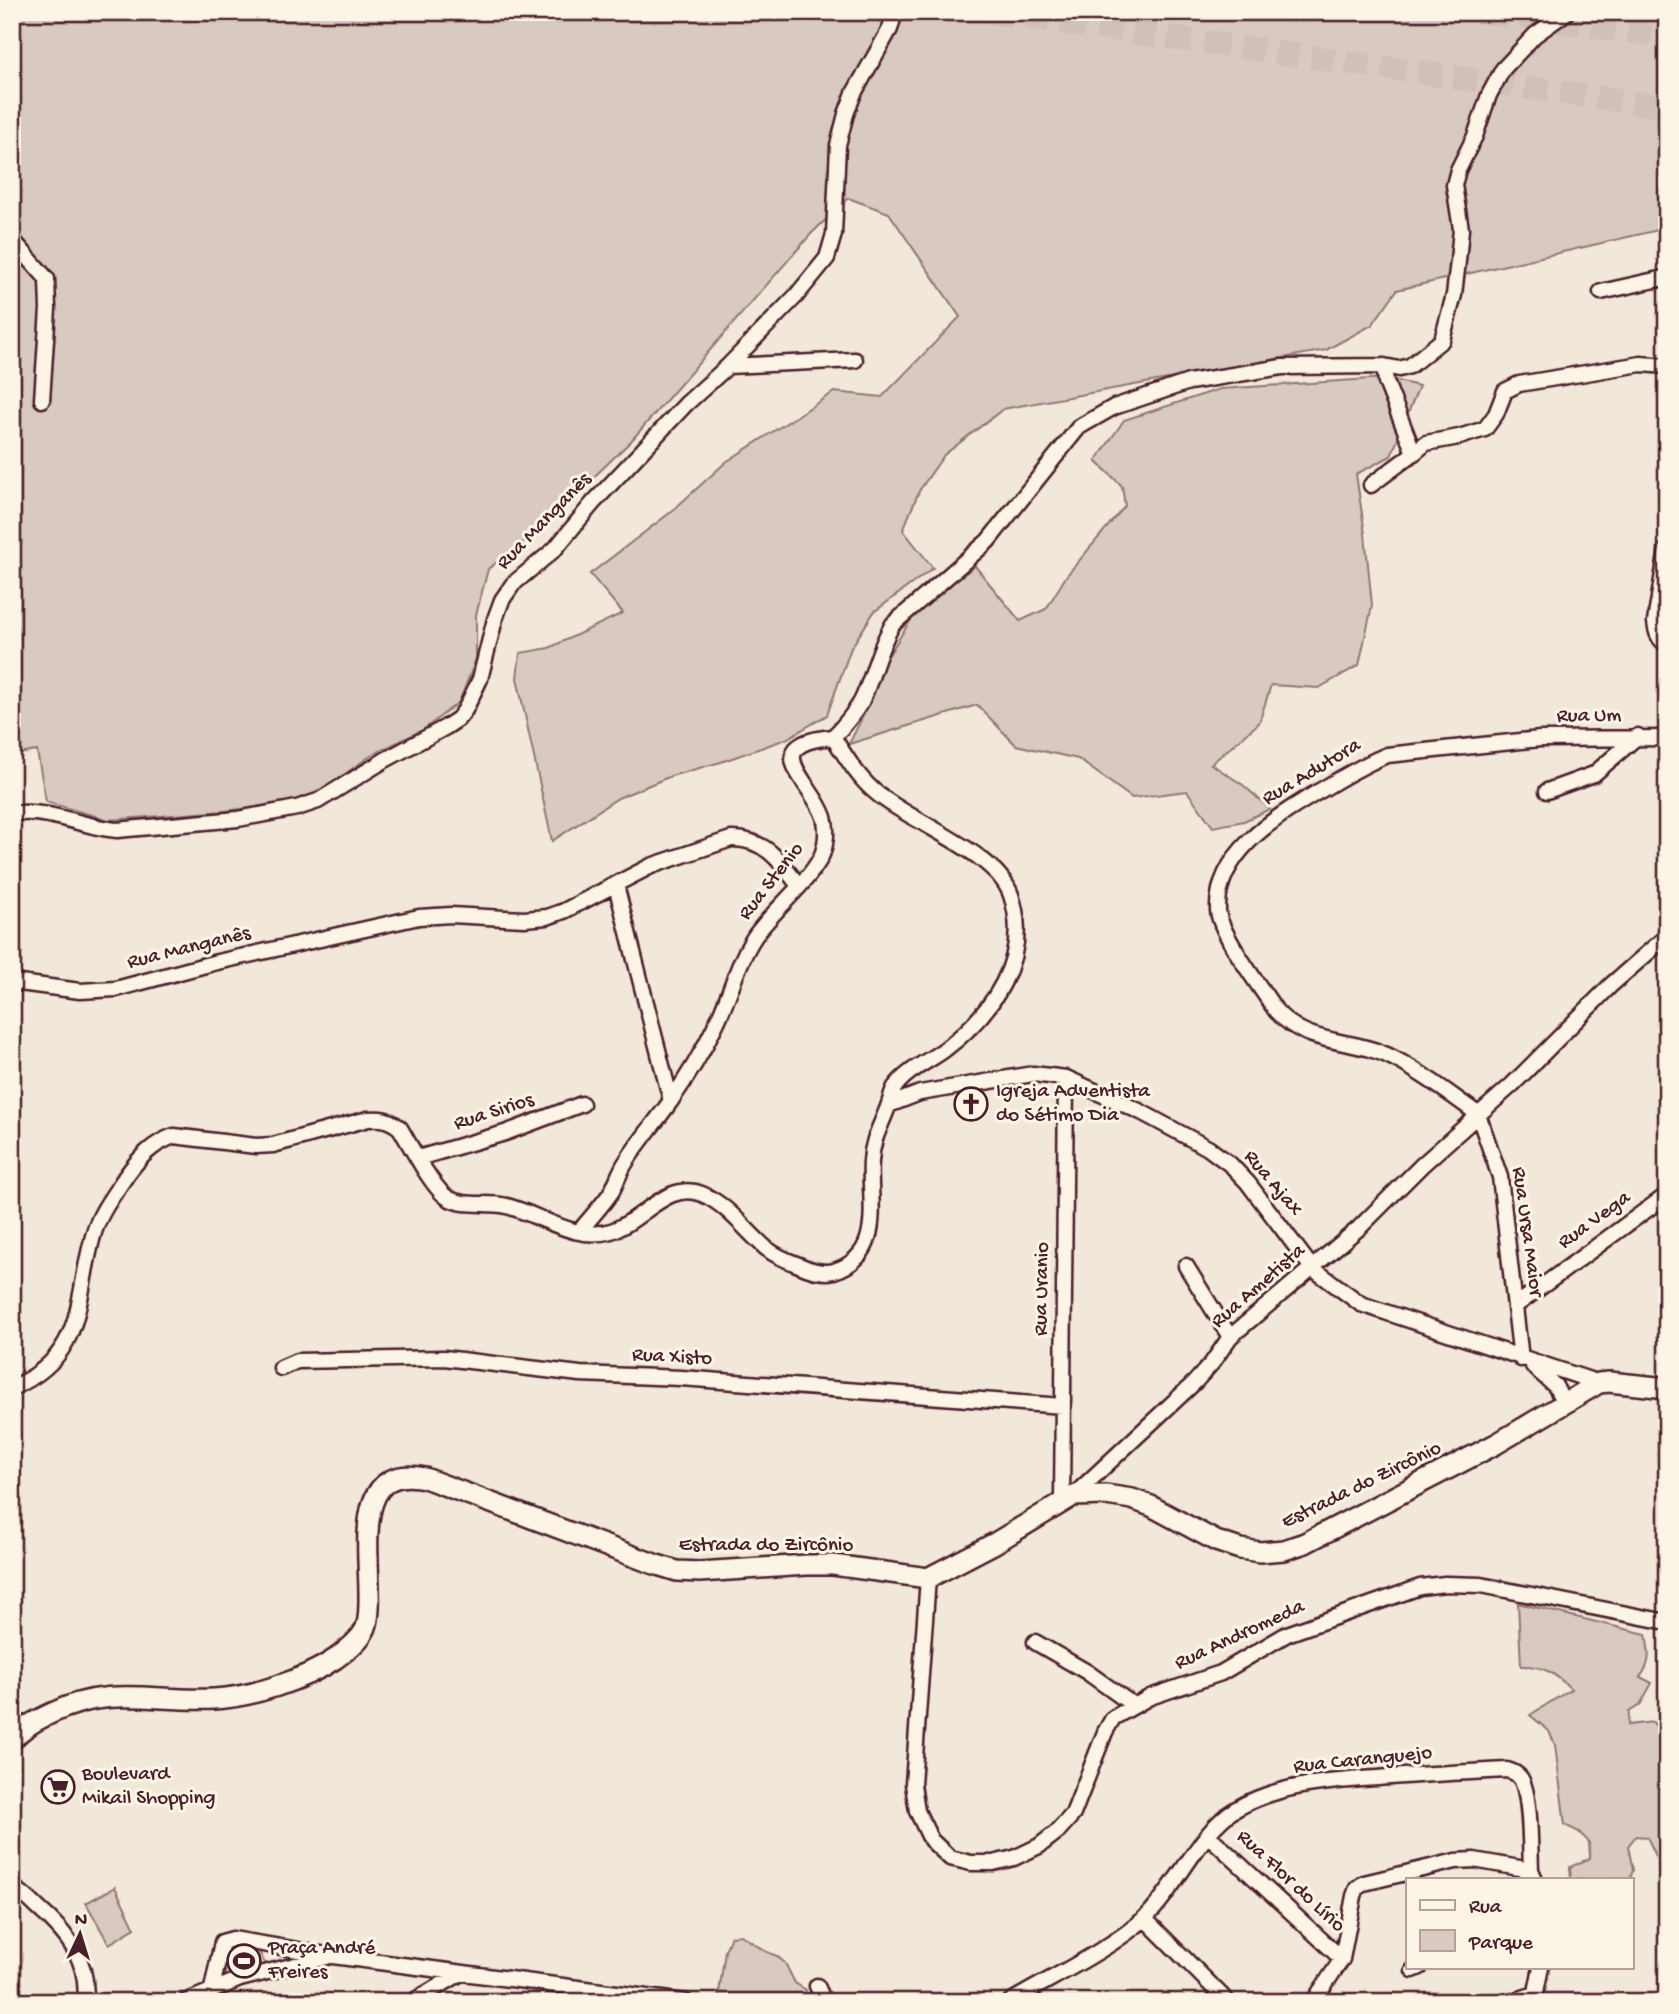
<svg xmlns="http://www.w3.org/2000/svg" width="1679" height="2014" font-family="'Gochi Hand',sans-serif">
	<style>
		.green { fill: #d8cac0; stroke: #917476; stroke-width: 2 }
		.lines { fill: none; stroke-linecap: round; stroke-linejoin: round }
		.highway-tunnel { stroke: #d0c0b7; stroke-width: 24; stroke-dasharray: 24 12; stroke-linecap: butt }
		.street-casing { stroke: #4a1f2b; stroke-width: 19 }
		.secondary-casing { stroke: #4a1f2b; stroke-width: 24 }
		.street { stroke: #fcf5e5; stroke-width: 14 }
		.secondary { stroke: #fcf5e5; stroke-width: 19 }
		.labels { text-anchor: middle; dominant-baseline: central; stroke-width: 6; stroke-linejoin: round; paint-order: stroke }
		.street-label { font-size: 21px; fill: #4a1f2b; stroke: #fcf5e5 }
		.poi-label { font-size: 21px; fill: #4a1f2b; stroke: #fcf5e5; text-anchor: start }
	</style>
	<rect width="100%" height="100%" fill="#f1e8da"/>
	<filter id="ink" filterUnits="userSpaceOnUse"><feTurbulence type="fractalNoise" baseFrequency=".0143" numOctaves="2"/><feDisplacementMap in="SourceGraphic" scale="14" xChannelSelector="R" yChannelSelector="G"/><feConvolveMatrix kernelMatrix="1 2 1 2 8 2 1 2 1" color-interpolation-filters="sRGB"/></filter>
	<g filter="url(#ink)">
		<path class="green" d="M 12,12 L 1667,12 L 1667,228 L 1397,290 L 1372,325 L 1326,350 L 1003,409 L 944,455 L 919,491 L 903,530 L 933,568 L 874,612 L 851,648 L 827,715 L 786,739 L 721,762 L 671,776 L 618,798 L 552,841 L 517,678 L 520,653 L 549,648 L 623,613 L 590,574 L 671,512 L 726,462 L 834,392 L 882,397 L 960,317 L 889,213 L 848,198 L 811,234 L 631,441 L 538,531 L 488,569 L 476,615 L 476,659 L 459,702 L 423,730 L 373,754 L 318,793 L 287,803 L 225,811 L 109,820 L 46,802 L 37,751 L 12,755 Z
			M 1385,378 L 1419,386 L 1391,456 L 1356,474 L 1365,534 L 1372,606 L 1359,665 L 1319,688 L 1271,685 L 1259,723 L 1211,764 L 1243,785 L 1270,809 L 1244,821 L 1213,827 L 1187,791 L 1132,798 L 1078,759 L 1016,745 L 977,705 L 849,744 L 869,704 L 878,672 L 917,610 L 975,566 L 1020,621 L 1046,609 L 1067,575 L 1125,506 L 1122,486 L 1096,461 L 1124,420 L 1220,389 Z
			M 1518,1603 L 1646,1634 C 1649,1652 1652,1663 1640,1677 L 1652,1683 L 1640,1705 L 1629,1712 L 1628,1725 L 1653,1722 L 1667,1744 L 1667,1858 L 1658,1860 L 1647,1837 L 1636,1836 L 1628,1846 L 1633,1870 L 1630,1879 L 1571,1879 L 1570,1867 L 1590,1858 L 1589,1842 L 1579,1832 L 1565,1825 L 1555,1745 L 1549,1731 L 1530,1715 L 1571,1689 C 1556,1674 1543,1665 1521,1666 Z
			M 115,1887 L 135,1928 L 109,1944 L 86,1903 Z
			M 741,1935 L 765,1951 L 777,1956 L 785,1963 L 795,1983 L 806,1990 L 802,2002 L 718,2000 L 725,1951 L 731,1936 Z
			M 237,1948 L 258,1949 L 265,1964 L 226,1978 C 222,1962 221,1955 237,1948 Z"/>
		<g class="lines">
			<path class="highway-tunnel" d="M 990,12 L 1667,107
				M 1485,12 L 1667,36"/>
			<defs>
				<path id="street" d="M 12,239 L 47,279 L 48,309 L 42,400
					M 1601,292 L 1664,278 L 1667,281
					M 728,366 L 855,360
					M 1414,453 L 1426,443 L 1459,437 L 1485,429 L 1496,414 L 1505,391 L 1519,384 L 1641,364 L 1667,366
					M 1371,485 L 1414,453 L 1386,382 L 1384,366
					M 1667,549 L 1655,622 C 1656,631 1658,640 1667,644
					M 1547,791 L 1594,774 L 1638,736
					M 12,814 C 49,808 81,827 117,830 L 238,819 L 297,808 L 318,801 L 385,760 L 446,727 L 458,719 L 465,710 L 480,679 L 495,619 L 502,600 L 513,584 L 555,549 L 593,503 L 686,404 L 728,366 L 796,296 L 827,258 L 834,234 L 838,145 L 846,114 L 854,93 L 890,29 L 895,12
					M 616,885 L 671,1101
					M 12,982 L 80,991 L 116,989 L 213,963 L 419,917 L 451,915 L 524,919 L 547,917 L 564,911 L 651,866 L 731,839 C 765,838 781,862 799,886
					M 889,1105 L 920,1093 L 1033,1074 L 1066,1078 L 1141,1112 L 1208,1148 L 1231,1165 L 1248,1183 L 1312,1268 L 1361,1304 L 1599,1383
					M 1478,1114 C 1451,1095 1423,1073 1393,1058 C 1353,1037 1309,1048 1276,1011 C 1262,989 1219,933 1218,910 C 1216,853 1275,818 1316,793 C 1340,779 1362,765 1387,755 L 1540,739 L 1667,738
					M 1478,1114 L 1500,1177 L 1521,1359
					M 418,1158 L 505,1133 L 582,1104
					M 579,1232 C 589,1219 603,1205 612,1191 C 617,1181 620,1171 626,1162 C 639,1141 656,1122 670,1102 C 687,1078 703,1051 716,1024 C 730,996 737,963 755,936 C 774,909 803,888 820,859 C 826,848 828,829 824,817 C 813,783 755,744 833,737 C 844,726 853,715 861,702 C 874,676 878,648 893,624 L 988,541 L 1079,427 L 1114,407 L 1189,382 L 1282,367 L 1384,366 L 1399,369 L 1410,366 L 1442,340 L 1454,295 L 1458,261 L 1461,229 L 1454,185 L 1458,170 L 1475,136 L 1489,95 L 1503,69 L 1535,35 L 1567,12
					M 1186,1266 L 1230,1337
					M 1515,1306 L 1667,1195
					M 1533,1366 L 1555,1386 L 1565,1404
					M 281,1368 L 297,1361 L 444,1358 L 580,1374 L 681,1378 L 1063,1406
					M 12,1388 C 86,1356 75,1301 93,1236 C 99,1213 113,1196 126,1176 C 139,1158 153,1143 174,1136 L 256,1146 L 273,1145 L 368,1119 C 382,1118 389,1119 400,1128 C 410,1145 433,1189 448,1198 C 465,1208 489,1201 507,1206 C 541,1215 576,1242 611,1231 C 642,1222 667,1180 702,1194 C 728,1205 746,1231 767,1249 C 776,1256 788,1261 799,1265 C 810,1270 822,1274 834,1271 C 886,1255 868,1200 871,1161 C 872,1139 882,1124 889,1104 C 891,1098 892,1091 895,1087 C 906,1071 929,1061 944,1050 C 992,1014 1032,958 1011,895 C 996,851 908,822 873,790 C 856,775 845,755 833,737
					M 1073,1496 L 1194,1383 L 1212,1363 L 1230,1337 L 1359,1228 L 1422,1165 L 1513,1084 L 1611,985 L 1667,936
					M 1062,1501 L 1066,1078
					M 928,1578 L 913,1784 L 917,1811 L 931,1840 L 950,1858 L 971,1863 L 993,1863 L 1014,1858 L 1039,1846 L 1057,1832 L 1073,1814 L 1105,1732 L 1113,1718 L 1150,1697 L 1221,1673 L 1287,1634 L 1420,1587 L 1445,1584 L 1481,1585 L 1667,1622
					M 1035,1642 L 1087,1672 L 1133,1705
					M 1209,1836 L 1342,1959
					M 12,1887 C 22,1892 30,1900 38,1908 C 67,1933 90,1961 85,2002
					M 1144,1918 L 1228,2002
					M 1413,1970 L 1420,1967
					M 817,1986 L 824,2002
					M 212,1989 L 222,1942 L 233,1939 L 333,1956 L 686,2002
					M 185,2002 L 240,1979 L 327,1957
					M 412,2002 L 461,1973
					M 1010,2002 C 1050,1978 1111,1949 1145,1918 C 1176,1889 1202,1828 1236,1809 C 1282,1782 1339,1781 1390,1777 C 1429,1774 1468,1772 1507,1770 C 1513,1772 1517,1773 1521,1779 C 1531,1795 1530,1849 1531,1870 L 1535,1879
					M 1313,2002 L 1342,1959 L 1354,1896 L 1357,1888 L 1364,1883 L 1456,1861 L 1474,1860 L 1531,1870
					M 1510,2002 L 1535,1994
					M 1534,2002 L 1541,1967"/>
				<path id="secondary" d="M 12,1740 C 23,1727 37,1720 52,1713 C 110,1685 154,1702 214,1699 C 251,1697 304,1680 335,1659 C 346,1651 364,1638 367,1624 C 378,1581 340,1460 425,1478 L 654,1564 L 677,1571 L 699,1572 L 807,1565 L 833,1565 L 928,1578 L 995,1543 L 1073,1496 L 1106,1495 L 1132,1499 L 1151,1506 L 1216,1541 L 1240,1549 L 1260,1552 L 1284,1550 L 1305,1543 L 1496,1444 L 1599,1383 L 1609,1382 L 1667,1388"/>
			</defs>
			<use href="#street" class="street-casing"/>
			<use href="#secondary" class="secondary-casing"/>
			<use href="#street" class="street"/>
			<use href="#secondary" class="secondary"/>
		</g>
	</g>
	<defs>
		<symbol id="church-ring" viewBox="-11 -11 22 22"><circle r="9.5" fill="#fcf5e5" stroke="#4a1f2b" stroke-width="1.5"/><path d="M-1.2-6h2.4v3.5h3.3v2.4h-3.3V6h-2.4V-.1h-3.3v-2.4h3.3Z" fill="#4a1f2b"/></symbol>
		<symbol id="supermarket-ring" viewBox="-11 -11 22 22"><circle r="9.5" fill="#fcf5e5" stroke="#4a1f2b" stroke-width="1.5"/><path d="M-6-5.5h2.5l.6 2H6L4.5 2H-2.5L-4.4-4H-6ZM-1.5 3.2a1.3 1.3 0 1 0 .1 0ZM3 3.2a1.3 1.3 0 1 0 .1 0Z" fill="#4a1f2b"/></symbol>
		<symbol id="stadium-ring" viewBox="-11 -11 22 22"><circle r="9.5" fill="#fcf5e5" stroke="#4a1f2b" stroke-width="1.5"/><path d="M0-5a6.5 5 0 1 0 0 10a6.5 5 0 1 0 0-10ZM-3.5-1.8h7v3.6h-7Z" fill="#4a1f2b"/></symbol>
	</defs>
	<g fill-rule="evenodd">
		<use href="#church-ring" x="952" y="1085" width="38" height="38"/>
		<use href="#supermarket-ring" x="39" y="1768" width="38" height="38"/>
		<use href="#stadium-ring" x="225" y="1942" width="38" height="38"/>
	</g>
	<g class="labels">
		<g class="street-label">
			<text transform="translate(545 522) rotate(-46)">Rua Manganês</text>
			<text transform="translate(1589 717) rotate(-1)">Rua Um</text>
			<text transform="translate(1312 773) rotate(-31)">Rua Adutora</text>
			<text transform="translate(772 882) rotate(-52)">Rua Stenio</text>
			<text transform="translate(189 949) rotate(-14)">Rua Manganês</text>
			<text transform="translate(494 1113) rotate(-18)">Rua Sirios</text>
			<text transform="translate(1272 1184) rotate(50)">Rua Ajax</text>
			<text transform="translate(1595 1221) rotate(-36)">Rua Vega</text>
			<text transform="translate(1526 1232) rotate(82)">Rua Ursa Maior</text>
			<text transform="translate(1259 1287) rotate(-41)">Rua Ametista</text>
			<text transform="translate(1043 1289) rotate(-89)">Rua Uranio</text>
			<text transform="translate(672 1358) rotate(3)">Rua Xisto</text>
			<text transform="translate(1362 1486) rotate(-26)">Estrada do Zircônio</text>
			<text x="766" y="1546">Estrada do Zircônio</text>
			<text transform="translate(1240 1636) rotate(-25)">Rua Andromeda</text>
			<text transform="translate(1363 1761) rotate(-6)">Rua Caranguejo</text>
			<text transform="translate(1290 1882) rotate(43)">Rua Flor do Lírio</text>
		</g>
		<g class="poi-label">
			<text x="996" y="1092">Igreja Adventista<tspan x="996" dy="24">do Sétimo Dia</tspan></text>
			<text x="82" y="1775">Boulevard<tspan x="82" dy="24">Mikail Shopping</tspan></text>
			<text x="268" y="1949">Praça André<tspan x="268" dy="24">Freires</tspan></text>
		</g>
	</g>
	<rect width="1679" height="2014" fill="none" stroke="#fcf5e5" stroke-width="42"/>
	<rect x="21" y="21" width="1637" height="1972" fill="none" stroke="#4a1f2b" stroke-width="2.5" filter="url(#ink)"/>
	<rect x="1406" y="1878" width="228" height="91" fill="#fcf5e5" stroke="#b59f9b" stroke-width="2"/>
	<rect x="1420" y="1900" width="35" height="10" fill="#fcf5e5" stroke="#b59f9b" stroke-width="2"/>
	<text x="1469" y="1912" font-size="21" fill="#4a1f2b">Rua</text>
	<rect x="1420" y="1930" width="35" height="21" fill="#d8cac0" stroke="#b59f9b" stroke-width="2"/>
	<text x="1469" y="1948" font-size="21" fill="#4a1f2b">Parque</text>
	<g transform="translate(80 1934) rotate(4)" stroke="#fcf5e5" stroke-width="5" paint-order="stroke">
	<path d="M0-5L12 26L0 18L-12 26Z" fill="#4a1f2b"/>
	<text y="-10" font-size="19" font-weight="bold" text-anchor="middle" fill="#4a1f2b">N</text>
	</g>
</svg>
